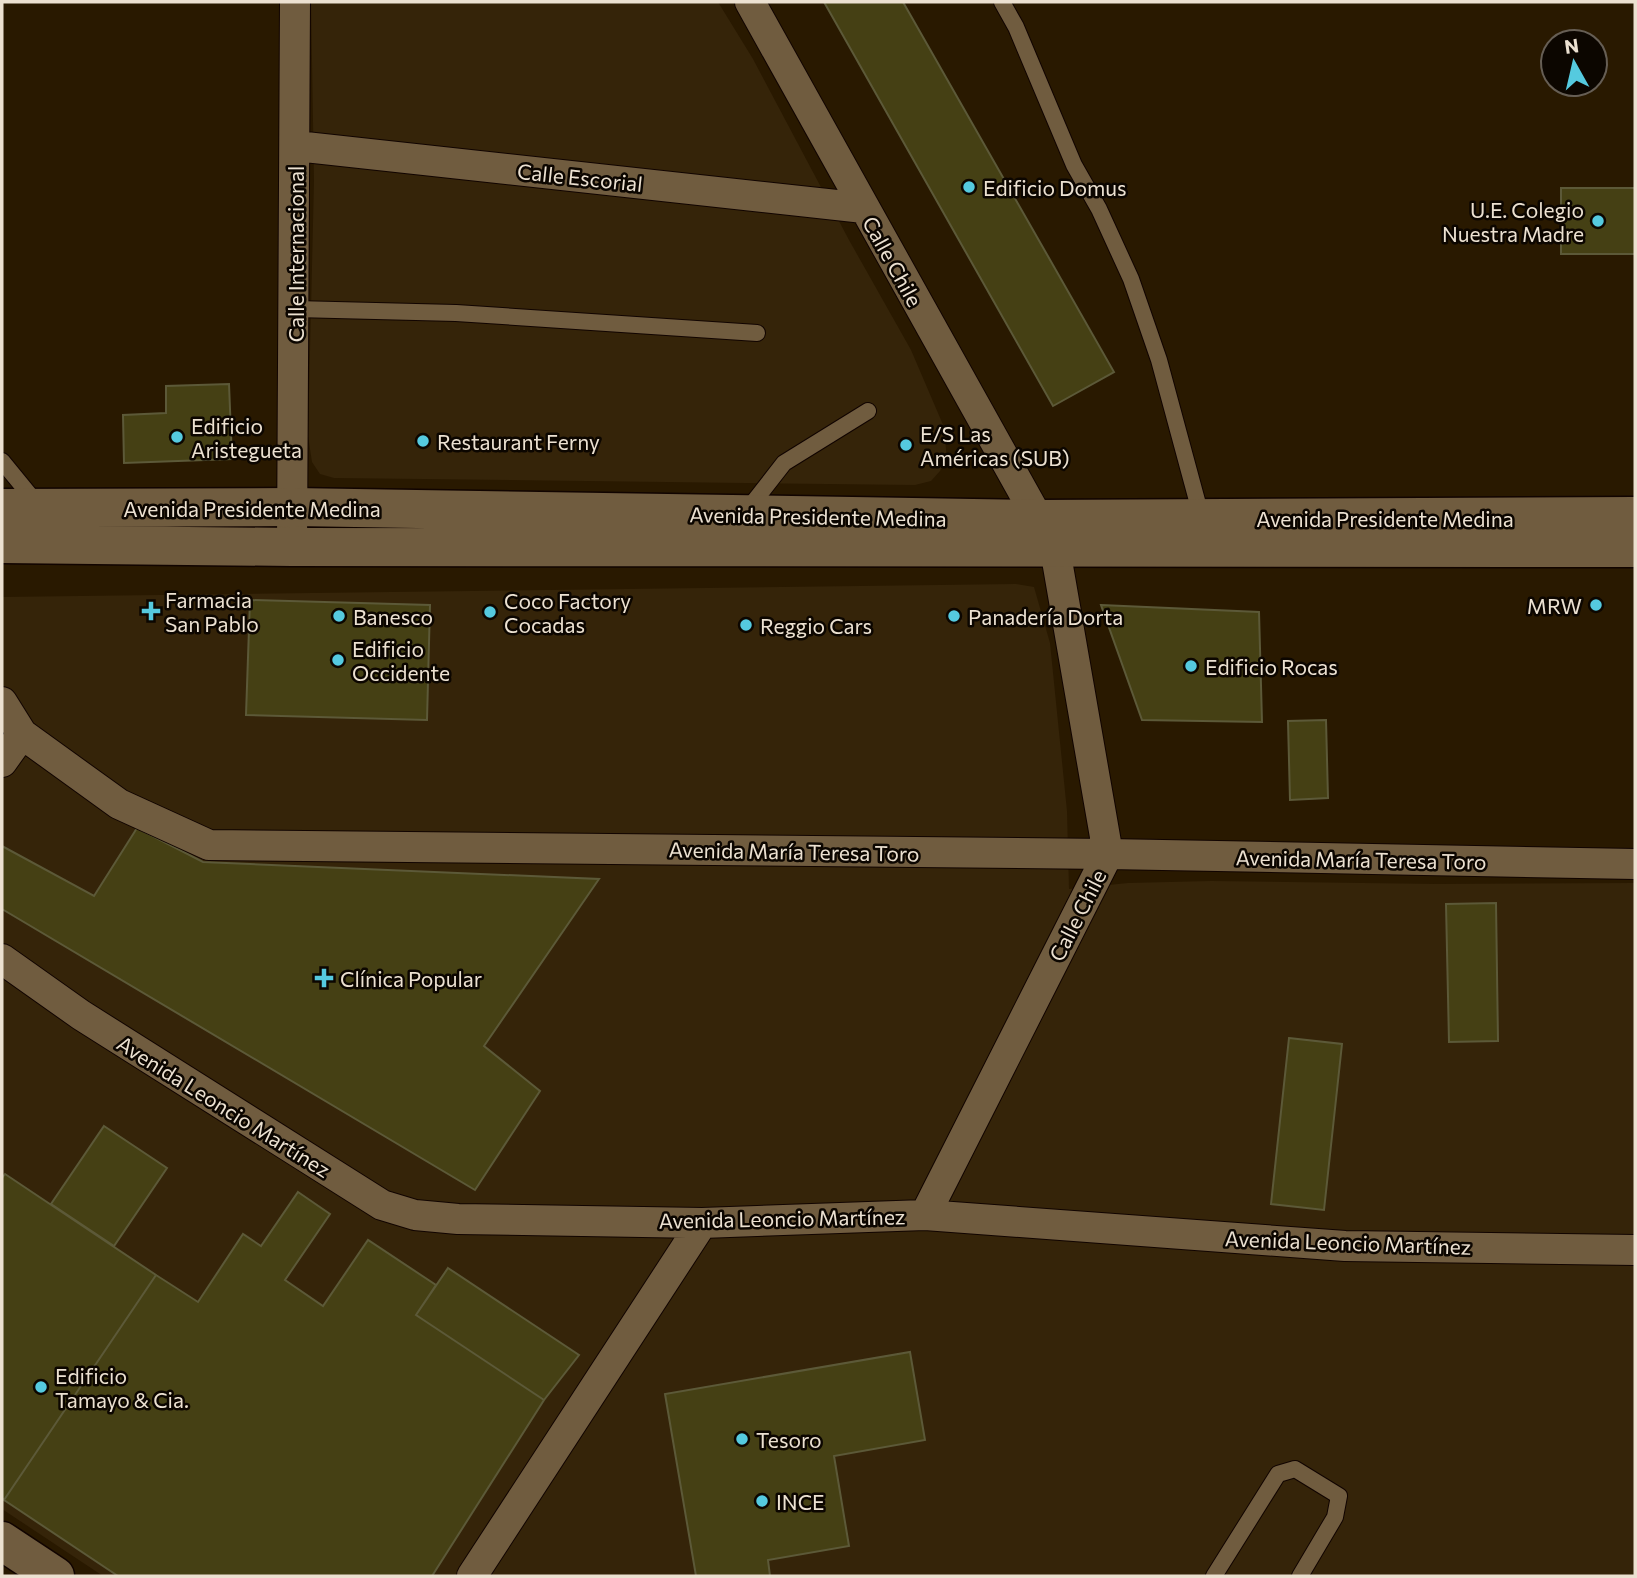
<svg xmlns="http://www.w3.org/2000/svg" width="1637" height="1578" font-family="Commissioner,sans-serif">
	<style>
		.built { fill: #352409 }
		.building { fill: #454014; stroke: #5c5938; stroke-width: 2 }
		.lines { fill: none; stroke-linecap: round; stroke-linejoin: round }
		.lane-casing { stroke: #110400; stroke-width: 18 }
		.street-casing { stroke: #110400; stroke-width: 32 }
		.secondary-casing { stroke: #110400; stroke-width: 41 }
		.lane { stroke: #705c3f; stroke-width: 16 }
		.street { stroke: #705c3f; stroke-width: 30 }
		.secondary { stroke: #705c3f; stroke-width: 38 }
		.poi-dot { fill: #55cadf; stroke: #0c0600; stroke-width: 2.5 }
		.labels { text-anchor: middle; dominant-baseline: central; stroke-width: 5; stroke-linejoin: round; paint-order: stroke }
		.street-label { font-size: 21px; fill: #ece1d1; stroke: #0c0600 }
		.poi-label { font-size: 21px; fill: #ece1d1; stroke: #0c0600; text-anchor: start }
	</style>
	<rect width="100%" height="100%" fill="#291900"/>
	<path class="built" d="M 311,2 L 718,2 L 753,59 L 849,240 L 911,350 L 944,427 L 947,460 L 940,471 L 931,481 L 915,485 L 334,478 L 320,474 L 312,462 L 308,436 L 314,181 Z
		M 1016,584 L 1034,587 L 1050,643 L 1067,811 L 1069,889 L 1128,883 L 1211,881 L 1437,884 L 1635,883 L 1635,1576 L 103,1576 L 2,1509 L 2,597 Z"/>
	<path class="building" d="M 824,2 L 903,2 L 1114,372 L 1053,406 Z
		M 1561,188 L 1635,188 L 1635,254 L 1561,254 Z
		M 229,384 L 232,459 L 124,463 L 123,415 L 166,413 L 166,386 Z
		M 250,600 L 430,605 L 427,720 L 246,715 Z
		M 1101,605 L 1259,612 L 1262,722 L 1142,720 Z
		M 1326,720 L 1328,798 L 1290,800 L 1288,721 Z
		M 137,828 L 203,862 L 599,879 L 484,1046 L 540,1091 L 475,1190 L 2,909 L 2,846 L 94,896 Z
		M 1496,903 L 1498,1041 L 1449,1042 L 1446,904 Z
		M 1289,1038 L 1342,1044 L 1324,1210 L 1271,1204 Z
		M 104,1126 L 167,1168 L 114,1246 L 51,1204 Z
		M 5,1174 L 156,1275 L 4,1500 L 2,1498 L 2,1178 Z
		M 298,1192 L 330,1214 L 285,1280 L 323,1306 L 368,1240 L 436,1285 L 416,1315 L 544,1400 L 432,1576 L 118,1576 L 4,1500 L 156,1275 L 198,1302 L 243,1234 L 261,1246 Z
		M 448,1268 L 579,1355 L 544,1400 L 416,1315 Z
		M 910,1352 L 925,1440 L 834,1456 L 849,1546 L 768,1560 L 770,1576 L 696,1576 L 665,1394 Z"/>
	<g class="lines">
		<defs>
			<path id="lane" d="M 1002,2 L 1016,27 L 1074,165 L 1099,209 L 1131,279 L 1159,360 L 1202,519
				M 295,309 L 456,313 L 757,333
				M 2,461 L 38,505
				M 745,513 L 784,463 L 868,411
				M 1214,1576 L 1278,1474 L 1295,1469 L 1339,1496 L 1335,1517 L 1300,1576"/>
			<path id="street" d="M 750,2 L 1055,549 L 1108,854 L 925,1215
				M 296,146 L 864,208
				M 292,547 L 295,2
				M 2,702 L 22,734 L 119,804 L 209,845 L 1108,854 L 1635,864
				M 2,762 L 22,734
				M 2,959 L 81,1015 L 382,1205 L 415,1215 L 458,1219 L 702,1223 L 925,1215 L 1345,1246 L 1635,1250
				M 472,1576 L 702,1223"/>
			<path id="secondary" d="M 2,508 L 293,507 L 1038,519 L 1635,516
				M 2,544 L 292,547 L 1635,548
				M 2,1541 L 55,1576"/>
		</defs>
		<use href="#lane" class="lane-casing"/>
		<use href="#street" class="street-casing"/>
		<use href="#secondary" class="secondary-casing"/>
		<use href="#lane" class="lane"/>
		<use href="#street" class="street"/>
		<use href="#secondary" class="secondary"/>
	</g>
	<g class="poi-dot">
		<circle cx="969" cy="187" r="7"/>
		<circle cx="1598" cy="221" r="7"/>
		<circle cx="177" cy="437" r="7"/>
		<circle cx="423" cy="441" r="7"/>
		<circle cx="906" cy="445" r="7"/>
		<circle cx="1596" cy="605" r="7"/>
		<path d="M147.5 600.5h7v7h7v7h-7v7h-7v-7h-7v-7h7z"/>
		<circle cx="490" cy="612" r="7"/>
		<circle cx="339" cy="616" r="7"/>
		<circle cx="954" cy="616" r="7"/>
		<circle cx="746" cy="625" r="7"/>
		<circle cx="338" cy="660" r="7"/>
		<circle cx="1191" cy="666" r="7"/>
		<path d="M320.5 967.5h7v7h7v7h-7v7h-7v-7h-7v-7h7z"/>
		<circle cx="41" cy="1387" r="7"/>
		<circle cx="742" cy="1439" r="7"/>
		<circle cx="762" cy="1501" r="7"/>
	</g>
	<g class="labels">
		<g class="street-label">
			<text transform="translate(580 177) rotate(6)">Calle Escorial</text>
			<text transform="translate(295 254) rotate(-90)">Calle Internacional</text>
			<text transform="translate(893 261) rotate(61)">Calle Chile</text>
			<text x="252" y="508">Avenida Presidente Medina</text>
			<text transform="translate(818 516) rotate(1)">Avenida Presidente Medina</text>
			<text x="1385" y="518">Avenida Presidente Medina</text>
			<text transform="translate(794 851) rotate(1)">Avenida María Teresa Toro</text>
			<text transform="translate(1361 859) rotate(1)">Avenida María Teresa Toro</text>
			<text transform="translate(1077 915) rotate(-63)">Calle Chile</text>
			<text transform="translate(224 1106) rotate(32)">Avenida Leoncio Martínez</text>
			<text transform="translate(782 1218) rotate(-1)">Avenida Leoncio Martínez</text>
			<text transform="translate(1348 1242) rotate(2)">Avenida Leoncio Martínez</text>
		</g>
		<g class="poi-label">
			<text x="983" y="187">Edificio Domus</text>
			<text x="1584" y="209" text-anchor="end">U.E. Colegio<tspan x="1584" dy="24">Nuestra Madre</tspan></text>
			<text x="191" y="425">Edificio<tspan x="191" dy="24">Aristegueta</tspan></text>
			<text x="920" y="433">E/S Las<tspan x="920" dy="24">Américas (SUB)</tspan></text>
			<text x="437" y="441">Restaurant Ferny</text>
			<text x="165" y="599">Farmacia<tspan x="165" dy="24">San Pablo</tspan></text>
			<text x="504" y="600">Coco Factory<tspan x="504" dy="24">Cocadas</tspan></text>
			<text x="1582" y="605" text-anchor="end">MRW</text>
			<text x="353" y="616">Banesco</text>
			<text x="968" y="616">Panadería Dorta</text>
			<text x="760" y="625">Reggio Cars</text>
			<text x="352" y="648">Edificio<tspan x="352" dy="24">Occidente</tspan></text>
			<text x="1205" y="666">Edificio Rocas</text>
			<text x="340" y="978">Clínica Popular</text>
			<text x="55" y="1375">Edificio<tspan x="55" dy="24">Tamayo &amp; Cia.</tspan></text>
			<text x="756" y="1439">Tesoro</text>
			<text x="776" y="1501">INCE</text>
		</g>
	</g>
	<rect width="1637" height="1578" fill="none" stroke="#ece1d1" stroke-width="7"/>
	<g transform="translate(1574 63) rotate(352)"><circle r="33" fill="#0c0600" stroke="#665e54" stroke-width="2"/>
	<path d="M0-5L12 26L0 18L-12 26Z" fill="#55cadf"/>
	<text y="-10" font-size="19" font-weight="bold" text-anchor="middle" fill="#ece1d1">N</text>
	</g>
</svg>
